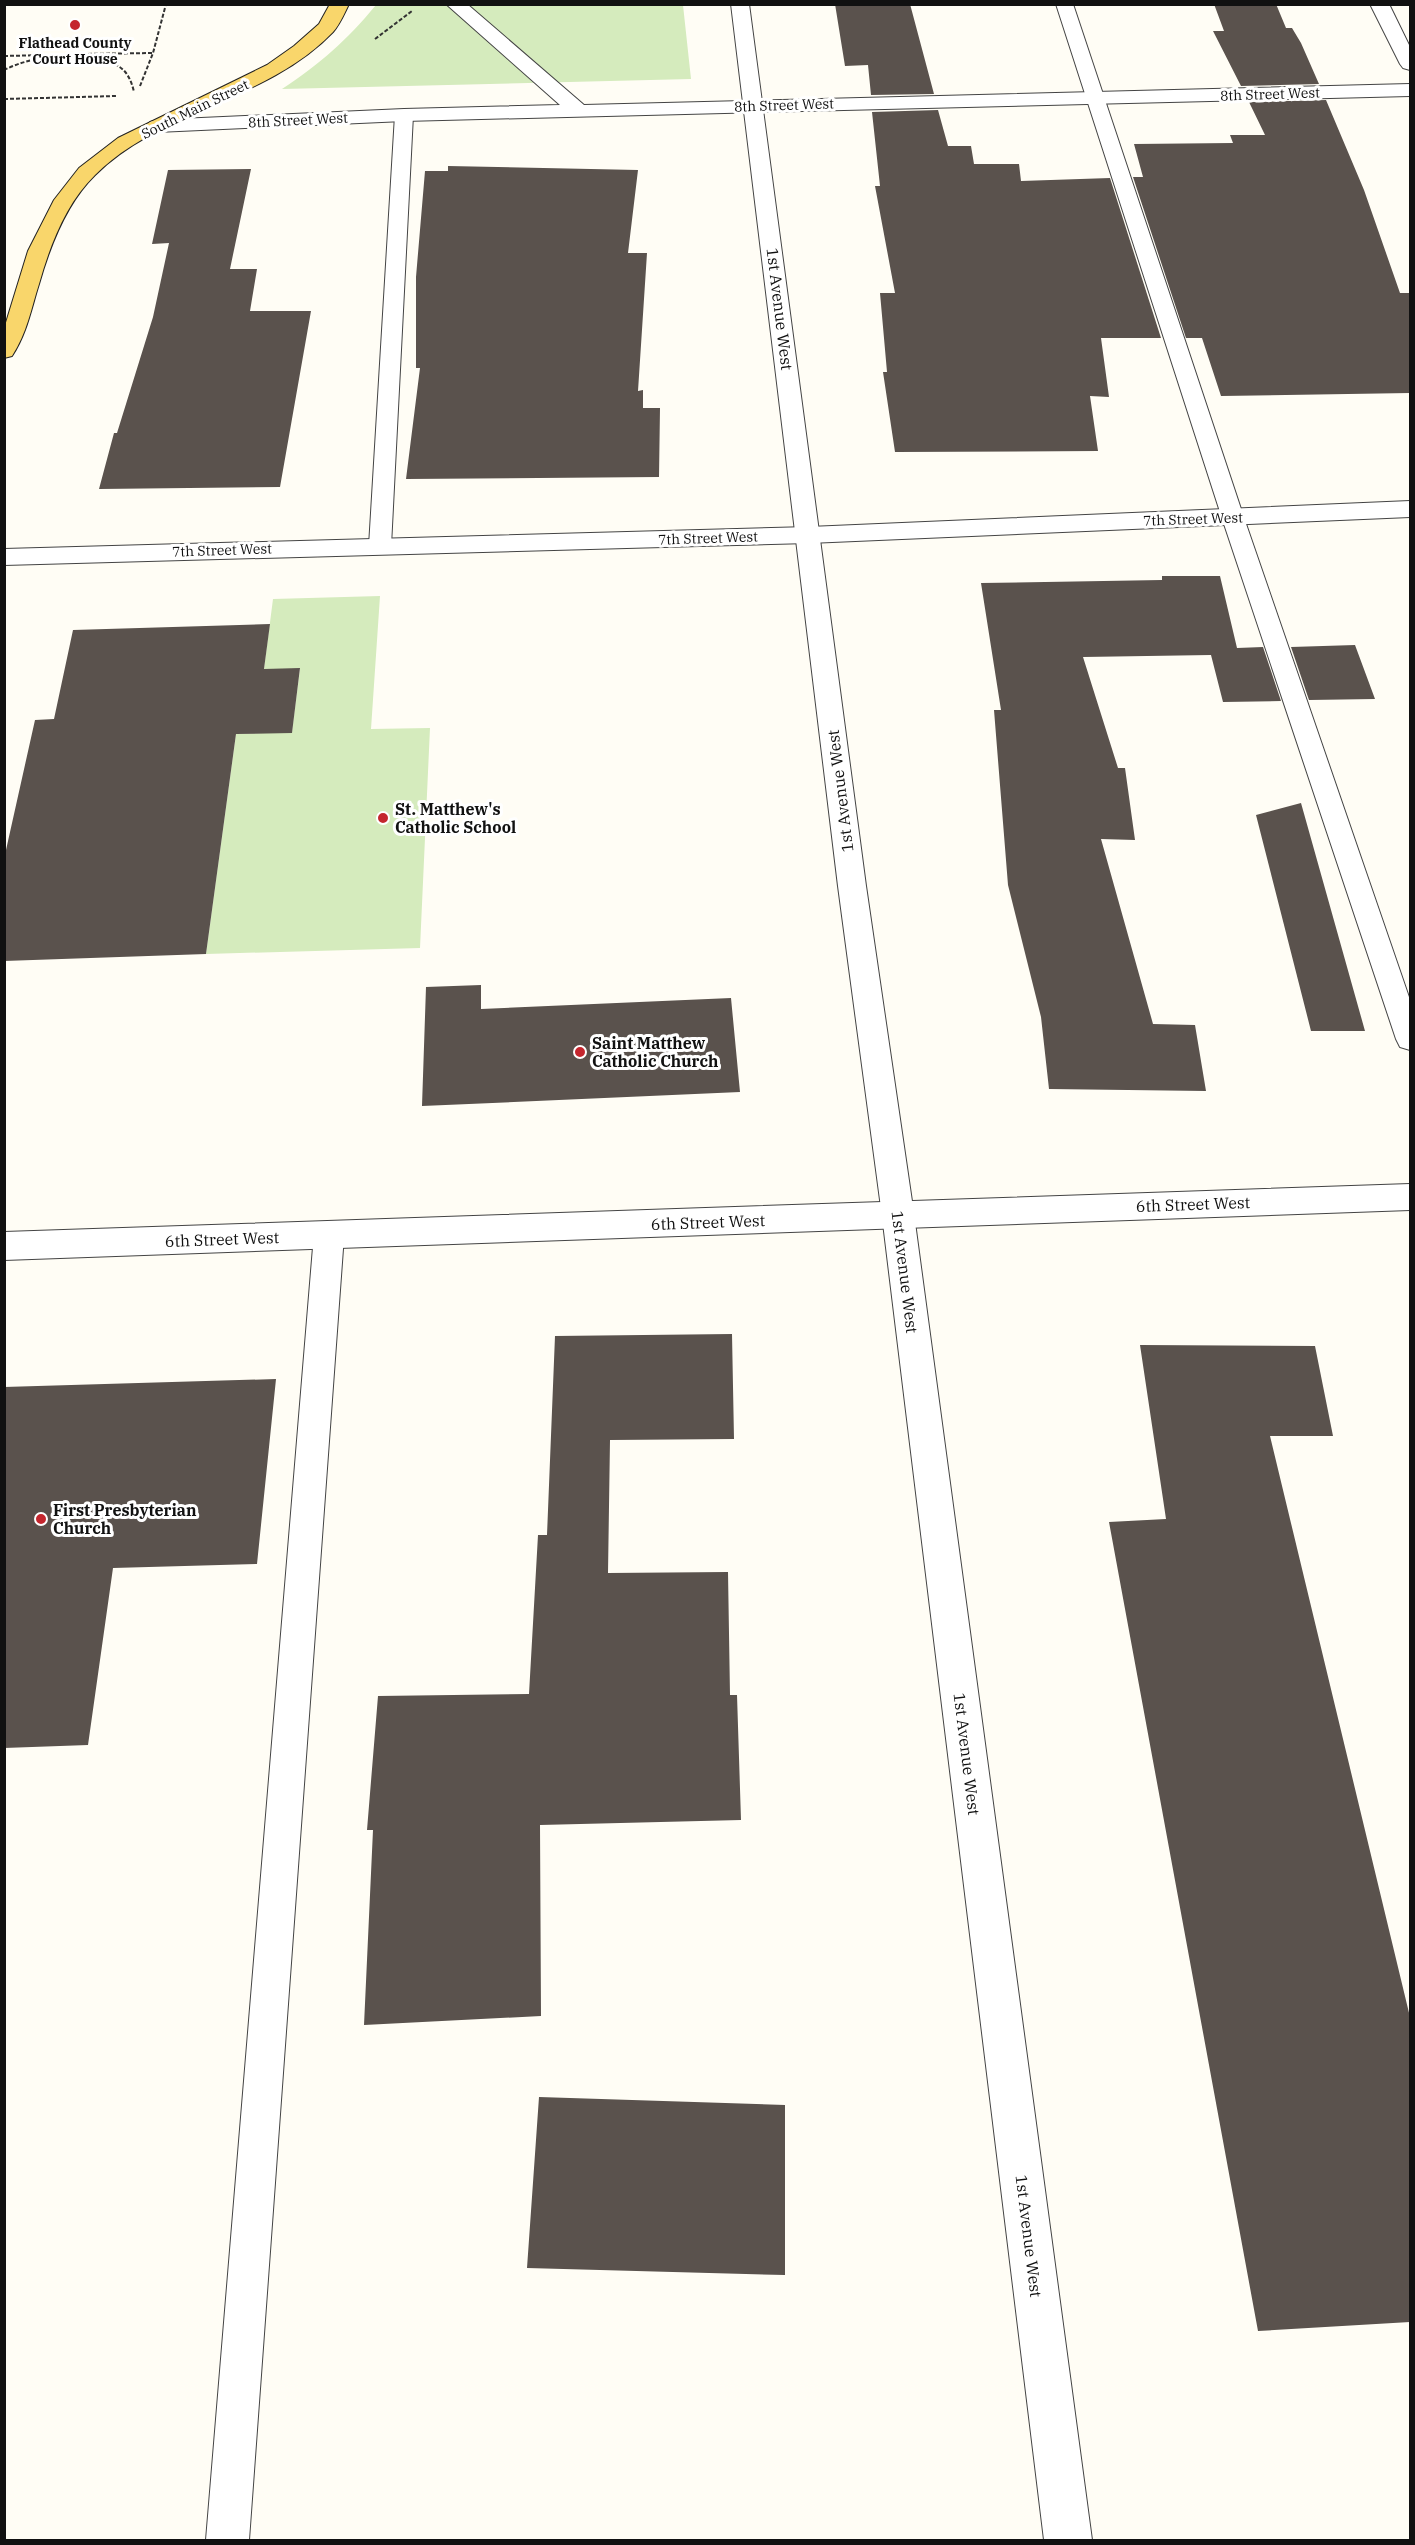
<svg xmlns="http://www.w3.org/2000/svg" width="1415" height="2545" font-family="'IBM Plex Serif',serif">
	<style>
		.green { fill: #d5ebbd }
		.building { fill: #5a524d }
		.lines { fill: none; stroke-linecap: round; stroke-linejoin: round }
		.service-casing { stroke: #444; stroke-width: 2 }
		.minor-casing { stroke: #444; stroke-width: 2 }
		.tertiary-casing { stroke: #444; stroke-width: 2 }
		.primary-casing { stroke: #222; stroke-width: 2 }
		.path { stroke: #333; stroke-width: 2; stroke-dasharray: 4 2; stroke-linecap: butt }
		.service { fill: #fff; fill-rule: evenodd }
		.minor { fill: #fff; fill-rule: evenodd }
		.tertiary { fill: #fff; fill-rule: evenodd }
		.primary { fill: #f9d66b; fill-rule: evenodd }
		.poi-dot { fill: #c4262e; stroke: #fff; stroke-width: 2 }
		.labels { text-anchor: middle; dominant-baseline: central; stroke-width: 6; stroke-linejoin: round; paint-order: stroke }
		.far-poi-label { font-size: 14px; font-weight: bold; fill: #111; stroke: #fff }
		.far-street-label { font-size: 14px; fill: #111; stroke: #fff }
		.street-label { font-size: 16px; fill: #111; stroke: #fff }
		.poi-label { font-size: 16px; font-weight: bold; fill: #111; stroke: #fff; text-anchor: start }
	</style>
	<rect width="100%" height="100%" fill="#fffdf5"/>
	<path class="green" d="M 376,5 L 683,5 L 691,79 L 282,89 C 321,63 346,41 376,5 Z
		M 380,596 L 371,729 L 430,728 L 420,948 L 206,954 L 236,734 L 292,732 L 300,669 L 264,669 L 273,599 Z"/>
	<path class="building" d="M 835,4 L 910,4 L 934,94 L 871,95 L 868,65 L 845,66 Z
		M 1214,4 L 1276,4 L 1286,28 L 1292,28 L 1301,43 L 1319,84 L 1241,86 L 1213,31 L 1224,31 Z
		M 1326,100 L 1364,190 L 1400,293 L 1410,293 L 1410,393 L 1221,396 L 1202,338 L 1186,338 L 1133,177 L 1143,177 L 1134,144 L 1233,143 L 1230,135 L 1265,135 L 1249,102 Z
		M 938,110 L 948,146 L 971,146 L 974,164 L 1019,164 L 1021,181 L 1110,178 L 1161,338 L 1101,338 L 1109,397 L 1090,396 L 1098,451 L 895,452 L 883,372 L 887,372 L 880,293 L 895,293 L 875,186 L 880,186 L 872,112 Z
		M 448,166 L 638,170 L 628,253 L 647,253 L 638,391 L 643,390 L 643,408 L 660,408 L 659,477 L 406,479 L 420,368 L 416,368 L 416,277 L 425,171 L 448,171 Z
		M 251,169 L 230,269 L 257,269 L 250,311 L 311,311 L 280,487 L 99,489 L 114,433 L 117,433 L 153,317 L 169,243 L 152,244 L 168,170 Z
		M 1162,576 L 1220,576 L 1237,648 L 1263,647 L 1281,701 L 1223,702 L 1211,655 L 1083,657 L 1118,768 L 1125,768 L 1135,840 L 1101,839 L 1153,1024 L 1195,1025 L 1206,1091 L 1049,1089 L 1041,1017 L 1008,885 L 994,710 L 1001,710 L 981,583 L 1162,580 Z
		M 270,624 L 264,669 L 300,668 L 292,733 L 236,734 L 206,954 L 4,961 L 4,859 L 35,720 L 54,719 L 73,630 Z
		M 1355,645 L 1375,699 L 1309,700 L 1291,647 Z
		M 1301,803 L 1365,1031 L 1311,1031 L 1256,815 Z
		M 481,985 L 481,1009 L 731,998 L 740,1092 L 422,1106 L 426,987 Z
		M 732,1334 L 734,1439 L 610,1440 L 608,1573 L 728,1572 L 730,1695 L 737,1695 L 741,1820 L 540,1825 L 541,2016 L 364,2025 L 373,1830 L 367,1830 L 378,1696 L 529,1694 L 538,1535 L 547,1535 L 555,1336 Z
		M 1140,1345 L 1315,1346 L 1333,1436 L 1270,1436 L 1410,2017 L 1410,2322 L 1258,2331 L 1109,1522 L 1166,1519 Z
		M 276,1379 L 257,1564 L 113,1568 L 88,1745 L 4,1748 L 4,1387 Z
		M 539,2097 L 785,2105 L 785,2275 L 527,2268 Z"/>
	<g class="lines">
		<defs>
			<path id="service" d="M 1056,4 L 1073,4 L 1244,518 L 1410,1000 L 1410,1050 L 1400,1047 L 1396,1039 L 1222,518 Z
				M 404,110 L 410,111 L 413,115 L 391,546 L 388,551 L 380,553 L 372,551 L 369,546 L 395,115 L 398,111 Z
				M 329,1223 L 339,1226 L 344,1235 L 249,2540 L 206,2540 L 314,1235 L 319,1226 Z"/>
			<path id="minor" d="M 446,4 L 467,4 L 584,105 L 1410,84 L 1410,96 L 404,121 L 157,132 L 150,130 L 147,126 L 150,122 L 157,120 L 404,109 L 560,105 Z
				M 1370,4 L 1389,4 L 1410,47 L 1410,70 L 1403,68 L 1400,64 Z
				M 1410,501 L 1410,517 L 809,543 L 4,565 L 4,549 L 809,527 Z
				M 1410,1184 L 1410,1210 L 4,1260 L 4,1232 Z"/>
			<path id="tertiary" d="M 731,4 L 749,4 L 866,886 L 914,1215 L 1092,2540 L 1044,2540 L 882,1215 L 838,886 Z"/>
			<path id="primary" d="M 330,4 L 349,4 C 344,14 340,24 333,32 C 267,101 160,110 95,175 C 66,203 50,245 39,284 C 31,309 27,333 12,356 L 4,358 L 4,329 L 28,251 L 54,200 L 79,168 L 118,138 L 267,65 L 294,46 L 319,24 Z"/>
		</defs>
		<use href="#service" class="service-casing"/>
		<use href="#minor" class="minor-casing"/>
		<use href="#tertiary" class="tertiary-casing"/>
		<use href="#primary" class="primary-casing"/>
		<path class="path" d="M 375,39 L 412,11
			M 82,54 L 153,53
			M 4,56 L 47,55
			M 4,70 C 34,55 92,46 121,68 C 128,73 132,83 134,92
			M 140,86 L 153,53 L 166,4
			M 4,99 L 116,96"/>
		<use href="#service" class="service"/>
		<use href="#minor" class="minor"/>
		<use href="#tertiary" class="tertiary"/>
		<use href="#primary" class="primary"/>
	</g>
	<g class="poi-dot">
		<circle cx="75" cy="25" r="6"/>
		<circle cx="383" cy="818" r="6"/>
		<circle cx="580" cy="1052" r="6"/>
		<circle cx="41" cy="1519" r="6"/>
	</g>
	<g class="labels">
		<g class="far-poi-label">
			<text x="75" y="43">Flathead County<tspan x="75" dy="16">Court House</tspan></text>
		</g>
		<g class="far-street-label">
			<text transform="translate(1270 94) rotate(-2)">8th Street West</text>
			<text transform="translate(784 105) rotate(-2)">8th Street West</text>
			<text transform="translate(195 109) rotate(-26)">South Main Street</text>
			<text transform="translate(298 120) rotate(-3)">8th Street West</text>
			<text transform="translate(1193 519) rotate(-2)">7th Street West</text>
			<text transform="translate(708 538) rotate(-2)">7th Street West</text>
			<text transform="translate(222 550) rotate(-2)">7th Street West</text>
		</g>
		<g class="street-label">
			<text transform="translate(780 309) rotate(83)">1st Avenue West</text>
			<text transform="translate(840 791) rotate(-97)">1st Avenue West</text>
			<text transform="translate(1193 1204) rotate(-2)">6th Street West</text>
			<text transform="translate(708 1222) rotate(-2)">6th Street West</text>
			<text transform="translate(222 1239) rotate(-2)">6th Street West</text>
			<text transform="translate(905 1272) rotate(83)">1st Avenue West</text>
			<text transform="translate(967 1754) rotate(83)">1st Avenue West</text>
			<text transform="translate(1029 2236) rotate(83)">1st Avenue West</text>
		</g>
		<g class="poi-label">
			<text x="395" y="809">St. Matthew's<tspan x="395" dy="18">Catholic School</tspan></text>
			<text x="592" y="1043">Saint Matthew<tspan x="592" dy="18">Catholic Church</tspan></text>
			<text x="53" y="1510">First Presbyterian<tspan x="53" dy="18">Church</tspan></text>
		</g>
	</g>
	<rect width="1415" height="2545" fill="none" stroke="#111111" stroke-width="12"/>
</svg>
